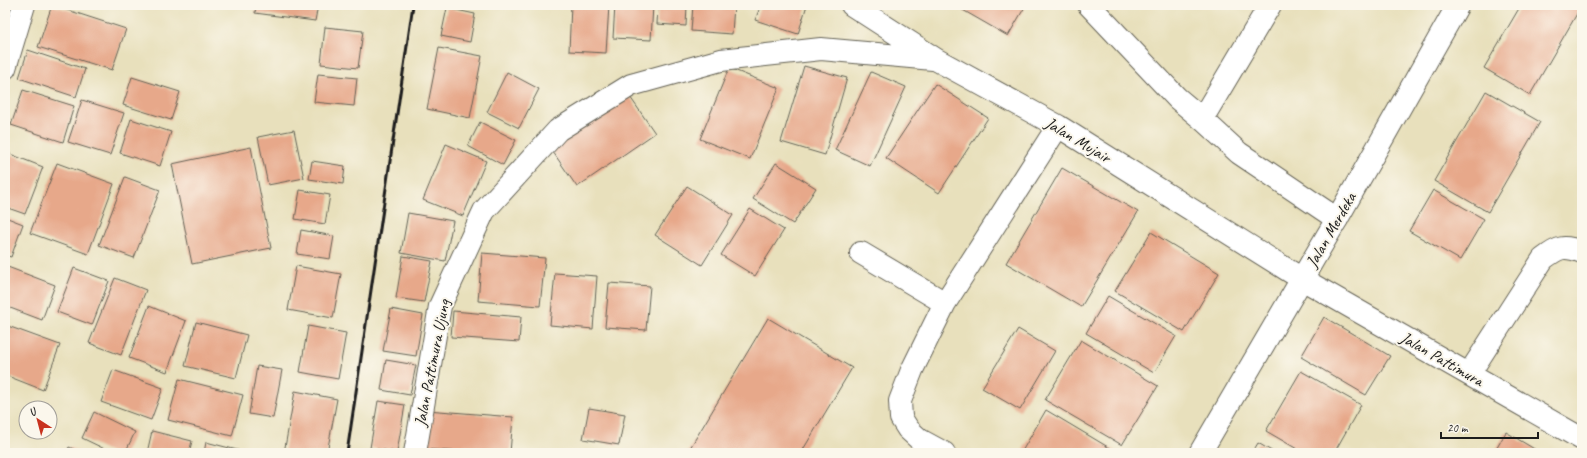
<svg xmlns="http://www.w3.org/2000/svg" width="1587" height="458" font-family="Caveat,sans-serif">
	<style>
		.building { fill: #e7a88a }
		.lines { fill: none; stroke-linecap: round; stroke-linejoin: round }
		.minor-casing { stroke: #636154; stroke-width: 24 }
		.major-casing { stroke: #636154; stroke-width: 24 }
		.minor { stroke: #fff; stroke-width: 22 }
		.major { stroke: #fff; stroke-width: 22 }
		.rail { stroke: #1c1c1c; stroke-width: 3 }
		.labels { text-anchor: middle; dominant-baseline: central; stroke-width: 4; stroke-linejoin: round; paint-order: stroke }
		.street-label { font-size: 17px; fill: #1c1c1c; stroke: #fbf7ec }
	</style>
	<rect width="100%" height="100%" fill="#fbf7ec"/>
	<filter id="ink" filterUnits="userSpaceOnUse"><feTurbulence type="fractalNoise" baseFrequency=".025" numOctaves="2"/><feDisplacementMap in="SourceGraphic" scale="8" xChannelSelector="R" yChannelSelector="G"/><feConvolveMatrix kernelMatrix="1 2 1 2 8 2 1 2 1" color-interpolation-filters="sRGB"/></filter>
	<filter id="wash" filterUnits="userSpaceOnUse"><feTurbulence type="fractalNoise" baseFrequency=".012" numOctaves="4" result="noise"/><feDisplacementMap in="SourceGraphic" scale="16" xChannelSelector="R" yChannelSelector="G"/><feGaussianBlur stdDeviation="0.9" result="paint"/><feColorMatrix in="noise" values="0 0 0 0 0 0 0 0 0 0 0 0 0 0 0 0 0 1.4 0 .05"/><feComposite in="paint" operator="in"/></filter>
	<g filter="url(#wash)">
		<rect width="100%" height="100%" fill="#e8e0bc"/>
		<g id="blocks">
			<path class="building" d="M 52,5 L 126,29 L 112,70 L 38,47 Z
				M 256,5 L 318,5 L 315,21 L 255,13 Z
				M 571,5 L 609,5 L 606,53 L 569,51 Z
				M 615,5 L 653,5 L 651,40 L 613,38 Z
				M 658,5 L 687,5 L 686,26 L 657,24 Z
				M 693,5 L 734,5 L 732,34 L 691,31 Z
				M 761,5 L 807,5 L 798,34 L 755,20 Z
				M 954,5 L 1026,5 L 1008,36 Z
				M 1521,5 L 1582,5 L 1530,95 L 1484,68 Z
				M 447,8 L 475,14 L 470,42 L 441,36 Z
				M 325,27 L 363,31 L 358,68 L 321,64 Z
				M 439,48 L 482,56 L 470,118 L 427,109 Z
				M 28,50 L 85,69 L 76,97 L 19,78 Z
				M 804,66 L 847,78 L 825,155 L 781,142 Z
				M 729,68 L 779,88 L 750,159 L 700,139 Z
				M 507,72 L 539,89 L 519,128 L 487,112 Z
				M 871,72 L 906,87 L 870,166 L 835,150 Z
				M 318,74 L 357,78 L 354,106 L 314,102 Z
				M 132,77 L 180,92 L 171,120 L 123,105 Z
				M 935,84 L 988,118 L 939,193 L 886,158 Z
				M 23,90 L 74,106 L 63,142 L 11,125 Z
				M 1486,91 L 1540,122 L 1488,212 L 1434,181 Z
				M 628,94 L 655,133 L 577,187 L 551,149 Z
				M 82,100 L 124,113 L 110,155 L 68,142 Z
				M 131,119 L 171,132 L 160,166 L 120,153 Z
				M 480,122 L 516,140 L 503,165 L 468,146 Z
				M 294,130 L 304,178 L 268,185 L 258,137 Z
				M 446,144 L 486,161 L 463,216 L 423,200 Z
				M 251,147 L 271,248 L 192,264 L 172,164 Z
				M 5,152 L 43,167 L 25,214 L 5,207 Z
				M 312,161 L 345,166 L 343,184 L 309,179 Z
				M 57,163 L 114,184 L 88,254 L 30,233 Z
				M 776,163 L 816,188 L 793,224 L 753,199 Z
				M 1062,168 L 1138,212 L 1081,307 L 1006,263 Z
				M 125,177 L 160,190 L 134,258 L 99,245 Z
				M 687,186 L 733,215 L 702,265 L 655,235 Z
				M 300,190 L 330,195 L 325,224 L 295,219 Z
				M 1433,190 L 1484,219 L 1460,260 L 1409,231 Z
				M 750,209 L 784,230 L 755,276 L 721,255 Z
				M 408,213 L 453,221 L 445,261 L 401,253 Z
				M 5,217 L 23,224 L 11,257 L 5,255 Z
				M 301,230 L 334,236 L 330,259 L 297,254 Z
				M 1151,232 L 1219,273 L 1184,332 L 1115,291 Z
				M 482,253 L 545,258 L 540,306 L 478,301 Z
				M 403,256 L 432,261 L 424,302 L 396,298 Z
				M 5,266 L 55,285 L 42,320 L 5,306 Z
				M 296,266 L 341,274 L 333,318 L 288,310 Z
				M 74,268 L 109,281 L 92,325 L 57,312 Z
				M 555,273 L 597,276 L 593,329 L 550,325 Z
				M 115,278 L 146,290 L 121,355 L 89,343 Z
				M 609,283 L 650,286 L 646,330 L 605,327 Z
				M 1108,296 L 1176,336 L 1154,373 L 1086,333 Z
				M 149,306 L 186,321 L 167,372 L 129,358 Z
				M 391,309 L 423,315 L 416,356 L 383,351 Z
				M 453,311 L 521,317 L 519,342 L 451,337 Z
				M 1324,317 L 1390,356 L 1366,395 L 1301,357 Z
				M 768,318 L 852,368 L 801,453 L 687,453 Z
				M 196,322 L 247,335 L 236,378 L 185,366 Z
				M 5,325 L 60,345 L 43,390 L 5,375 Z
				M 308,326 L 346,333 L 338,379 L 300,372 Z
				M 1018,329 L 1055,351 L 1020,410 L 982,388 Z
				M 1081,340 L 1158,386 L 1122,445 L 1045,400 Z
				M 386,360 L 416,365 L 410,395 L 381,390 Z
				M 257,366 L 282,370 L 273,418 L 249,414 Z
				M 113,370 L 163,388 L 151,420 L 101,402 Z
				M 1301,371 L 1361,405 L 1334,453 L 1304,453 L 1266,431 Z
				M 179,379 L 243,395 L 232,436 L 168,420 Z
				M 295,391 L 337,399 L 327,453 L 284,453 Z
				M 378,401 L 405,405 L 397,452 L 370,448 Z
				M 589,408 L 625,414 L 619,445 L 583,439 Z
				M 427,410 L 513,417 L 510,453 L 478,453 L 424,449 Z
				M 1046,410 L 1118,453 L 1021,453 Z
				M 94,412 L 135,432 L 125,453 L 113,453 L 82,438 Z
				M 152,431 L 192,441 L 189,453 L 147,453 Z
				M 1506,432 L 1541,453 L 1494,453 Z
				M 206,442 L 245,452 L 245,453 L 204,453 Z
				M 1258,443 L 1275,453 L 1252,453 Z
				M 69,447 L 82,453 L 66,453 Z"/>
		</g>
	</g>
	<g filter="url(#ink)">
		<use href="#blocks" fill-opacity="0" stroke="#636154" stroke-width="1"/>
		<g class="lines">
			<defs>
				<path id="minor" d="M 852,5 L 937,60 L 1058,126 L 1302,279 L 1582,439
					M 1089,5 L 1177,98 L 1202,119 L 1239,153 L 1337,219
					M 5,68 L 24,5
					M 1202,119 L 1270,5
					M 861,253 L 945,303
					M 1469,374 L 1543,259 C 1559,247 1563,245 1582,252
					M 415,453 L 440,306 L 484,211 L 558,130 L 631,85 L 721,60 L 821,49 L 933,59
					M 944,453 L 920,440 L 908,429 L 901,418 L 900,401 L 912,370 L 945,303 L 1058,126"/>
				<path id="major" d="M 1200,453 L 1337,219 L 1458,5"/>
			</defs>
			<use href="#minor" class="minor-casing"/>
			<use href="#major" class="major-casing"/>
			<use href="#minor" class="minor"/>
			<use href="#major" class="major"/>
			<path class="rail" d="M 347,453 L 413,5"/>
		</g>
	</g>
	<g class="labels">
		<g class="street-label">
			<text transform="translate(1078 140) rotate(31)">Jalan Mujair</text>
			<text transform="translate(1331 230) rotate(-60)">Jalan Merdeka</text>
			<text transform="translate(1442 359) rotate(30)">Jalan Pattimura</text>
			<text transform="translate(432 363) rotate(-79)">Jalan Pattimura Ujung</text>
		</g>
	</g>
	<rect width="1587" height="458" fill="none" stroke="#fbf7ec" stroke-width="20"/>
	<g transform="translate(38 420) rotate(324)"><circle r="19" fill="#fbf7ec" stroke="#a29f99"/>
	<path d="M0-3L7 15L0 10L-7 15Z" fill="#c8321e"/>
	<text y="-6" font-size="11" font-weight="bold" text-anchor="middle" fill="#1c1c1c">U</text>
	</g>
	<path d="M1441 432v6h97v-6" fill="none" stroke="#1c1c1c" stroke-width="2"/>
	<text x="1447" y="432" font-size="12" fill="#1c1c1c" stroke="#fbf7ec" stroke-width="3" paint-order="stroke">20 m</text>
</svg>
